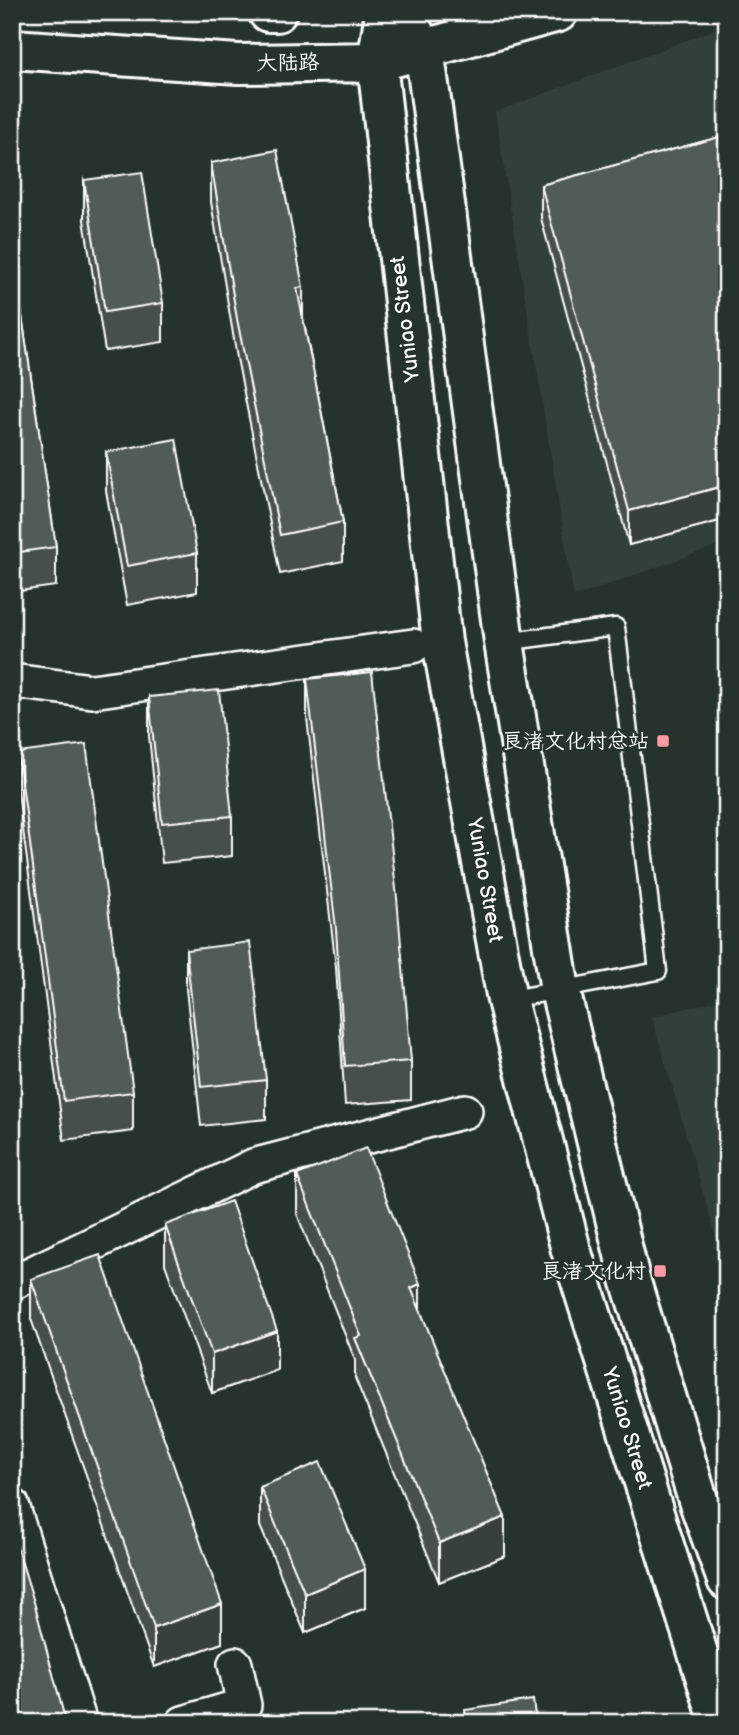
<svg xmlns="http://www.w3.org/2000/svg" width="739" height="1735" font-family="'Balsamiq Sans','LXGW WenKai TC',sans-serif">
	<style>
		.built { fill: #333f3a }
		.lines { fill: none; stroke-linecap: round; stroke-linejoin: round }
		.lane-casing { stroke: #fff; stroke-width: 21 }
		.street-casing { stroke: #fff; stroke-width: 38 }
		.secondary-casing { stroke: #fff; stroke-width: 44 }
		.lane { stroke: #26332d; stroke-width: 16 }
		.street { stroke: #26332d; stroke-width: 33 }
		.secondary { stroke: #26332d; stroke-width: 38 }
		.wall { fill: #464f4b; stroke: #fff; stroke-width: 2 }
		.shaded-wall { fill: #39403d; stroke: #fff; stroke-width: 2 }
		.building { fill: #515c57; stroke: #fff; stroke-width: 2 }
		.poi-dot { fill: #ff9aa2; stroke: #26332d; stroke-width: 2.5 }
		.labels { text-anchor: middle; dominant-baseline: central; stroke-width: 5; stroke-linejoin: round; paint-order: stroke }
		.street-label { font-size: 21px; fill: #fff; stroke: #26332d }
		.poi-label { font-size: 21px; fill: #fff; stroke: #26332d; text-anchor: end }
	</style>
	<rect width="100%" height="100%" fill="#26332d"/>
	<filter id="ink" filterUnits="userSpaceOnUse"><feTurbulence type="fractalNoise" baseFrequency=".0143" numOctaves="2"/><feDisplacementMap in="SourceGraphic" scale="14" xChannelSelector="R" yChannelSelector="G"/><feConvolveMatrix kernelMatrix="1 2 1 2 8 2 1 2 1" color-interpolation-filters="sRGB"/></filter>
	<g filter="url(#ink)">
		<path class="built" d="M 727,25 L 727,542 L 574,597 L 495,112 Z
			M 727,998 L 727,1276 L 652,1017 Z"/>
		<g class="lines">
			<defs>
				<path id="lane" d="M 504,642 L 616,627 L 658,971 L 507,1000"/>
				<path id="street" d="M 12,681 L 92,691 L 413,646
					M 12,1283 L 253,1166 L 465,1111
					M 12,1505 L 80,1723
					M 183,1723 L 244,1705 L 235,1664"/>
				<path id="secondary" d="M 268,12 L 277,12
					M 385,12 L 377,62 L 442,642 L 507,1000 L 571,1250 L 720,1723
					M 400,12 L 424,48 L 504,642 L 560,990 L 630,1279 L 698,1500 L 727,1580
					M 12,49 L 238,64 L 377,62 L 558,12"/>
			</defs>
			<use href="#lane" class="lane-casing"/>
			<use href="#street" class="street-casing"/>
			<use href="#secondary" class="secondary-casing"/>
			<use href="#lane" class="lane"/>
			<use href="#street" class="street"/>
			<use href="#secondary" class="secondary"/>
		</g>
		<path class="wall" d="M 727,135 L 727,519 L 629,545 L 541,218 L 541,185 Z
			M 211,163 L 303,287 L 303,318 L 343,522 L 343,561 L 280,574 L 237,358 L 211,202 Z
			M 84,180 L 163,303 L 163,342 L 105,351 L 84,220 Z
			M 12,248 L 56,547 L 56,586 L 12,592 Z
			M 106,452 L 197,553 L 197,592 L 127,605 L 106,491 Z
			M 307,679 L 411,1061 L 411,1100 L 345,1105 L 336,968 L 307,718 Z
			M 149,697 L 232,816 L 232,856 L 162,863 L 149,736 Z
			M 18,753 L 133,1092 L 133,1131 L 64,1140 L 18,792 Z
			M 186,950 L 266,1080 L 266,1119 L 201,1126 L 186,989 Z
			M 297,1175 L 420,1309 L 505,1556 L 439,1582 L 355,1378 L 355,1360 L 297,1214 Z
			M 165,1225 L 277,1370 L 212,1393 L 165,1264 Z
			M 31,1279 L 222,1643 L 154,1667 L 31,1319 Z
			M 260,1487 L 365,1608 L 305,1633 L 260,1526 Z"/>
		<path class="shaded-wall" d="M 727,485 L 727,519 L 629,545 L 629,511 Z
			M 420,1284 L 420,1323 L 411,1288 Z
			M 277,1331 L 277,1370 L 212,1393 L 212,1354 Z
			M 505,1517 L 505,1556 L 439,1582 L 439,1543 Z
			M 365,1569 L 365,1608 L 305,1633 L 305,1594 Z
			M 222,1604 L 222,1643 L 154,1667 L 154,1628 Z"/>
		<path class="building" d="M 727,135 L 727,485 L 629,511 L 541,185 Z
			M 277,150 L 303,287 L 297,288 L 343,522 L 280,535 L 237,319 L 211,163 Z
			M 142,172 L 163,303 L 105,312 L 84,180 Z
			M 12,248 L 56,547 L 12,553 Z
			M 176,439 L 197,553 L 127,566 L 106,452 Z
			M 372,672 L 397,898 L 411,1061 L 345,1066 L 336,929 L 307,679 Z
			M 219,690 L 232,816 L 162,823 L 149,697 Z
			M 86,744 L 133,1092 L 64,1101 L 18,753 Z
			M 250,942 L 266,1080 L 201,1087 L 186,950 Z
			M 366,1148 L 420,1284 L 411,1288 L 505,1517 L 439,1543 L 355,1338 L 361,1336 L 297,1175 Z
			M 231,1201 L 277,1331 L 212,1354 L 165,1225 Z
			M 100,1255 L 222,1604 L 154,1628 L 31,1279 Z
			M 320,1462 L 365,1569 L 305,1594 L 260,1487 Z
			M 12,1531 L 34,1602 L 66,1723 L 12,1723 Z
			M 533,1700 L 536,1723 L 466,1723 L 465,1710 Z"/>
	</g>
	<g class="poi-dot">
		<rect x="656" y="734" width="14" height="14" rx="3.5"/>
		<rect x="653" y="1264" width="14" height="14" rx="3.5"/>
	</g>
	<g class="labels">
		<g class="street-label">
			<text transform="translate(288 63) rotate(-1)">大陆路</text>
			<text transform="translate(405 319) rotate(-97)">Yuniao Street</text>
			<text transform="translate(485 880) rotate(80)">Yuniao Street</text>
			<text transform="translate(627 1428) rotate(73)">Yuniao Street</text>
		</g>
		<g class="poi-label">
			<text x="649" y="741">良渚文化村总站</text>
			<text x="646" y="1271">良渚文化村</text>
		</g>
	</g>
	<rect width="739" height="1735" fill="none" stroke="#26332d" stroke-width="42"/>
	<rect x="21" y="21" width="697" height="1693" fill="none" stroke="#fff" stroke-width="2.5" filter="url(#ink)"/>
</svg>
